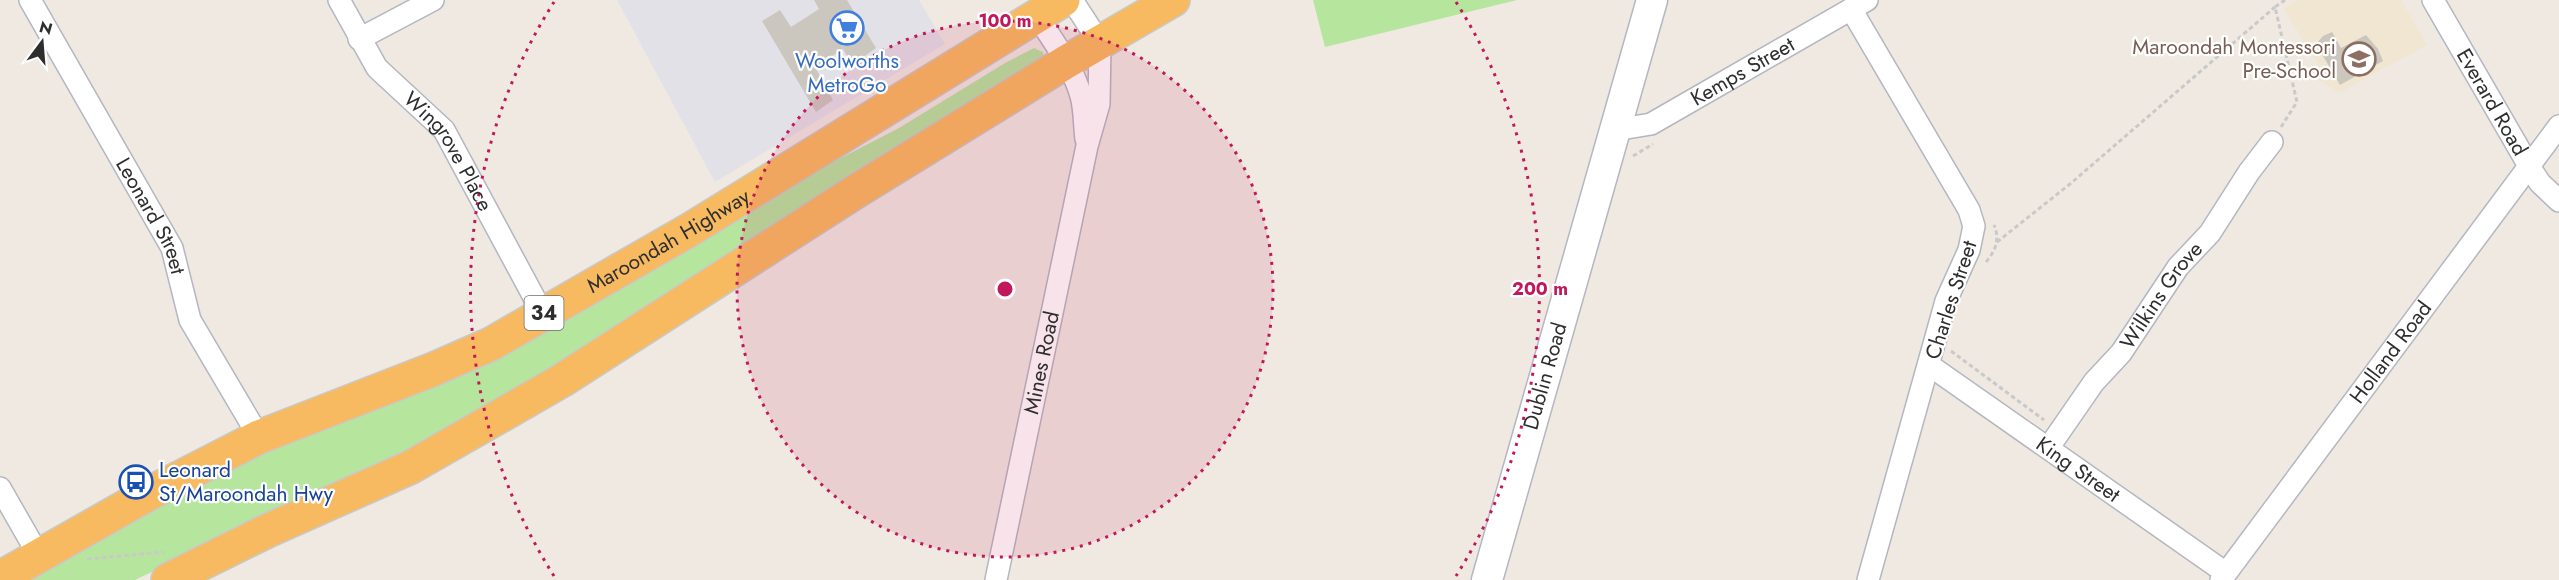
<svg xmlns="http://www.w3.org/2000/svg" width="2559" height="580" font-family="Jost,sans-serif">
	<style>
		.industrial { fill: #e3e1e8 }
		.education { fill: #f0e6d1 }
		.green { fill: #b6e59e }
		.building { fill: #cbc7bf }
		.lines { fill: none; stroke-linecap: round; stroke-linejoin: round }
		.minor-casing { stroke: #b4b7c1; stroke-width: 24 }
		.secondary-casing { stroke: #b4b7c1; stroke-width: 33 }
		.trunk-casing { stroke: #c9c9c9; stroke-width: 36 }
		.path { stroke: #c9c9c9; stroke-width: 3; stroke-dasharray: 4.5 3; stroke-linecap: butt }
		.minor { stroke: #fff; stroke-width: 21 }
		.secondary { stroke: #fff; stroke-width: 30 }
		.trunk { stroke: #f8ba60; stroke-width: 33 }
		.ring { fill: none; stroke: #c2185b; stroke-width: 3; stroke-dasharray: 3 6 }
		.labels { text-anchor: middle; dominant-baseline: central; stroke-width: 4.5; stroke-linejoin: round; paint-order: stroke }
		.shield { fill: #fff; stroke: #6d6d6d; stroke-width: 1.5 }
		.shield-label { font-size: 20px; font-weight: bold; fill: #2e2e2e }
		.education-label { font-size: 21px; fill: #785e54; stroke: #fff; text-anchor: end }
		.shop-label { font-size: 21px; fill: #366cbe; stroke: #fff }
		.street-label { font-size: 21px; fill: #2e2e2e; stroke: #fff }
		.transit-label { font-size: 21px; fill: #164399; stroke: #fff; text-anchor: start }
		.centre { fill: #c2185b; stroke: #fff; stroke-width: 3 }
		.ring-label { font-size: 18px; text-anchor: middle; font-weight: bold; fill: #c2185b; stroke: #fff; stroke-width: 4.5; stroke-linejoin: round; paint-order: stroke }
	</style>
	<rect width="100%" height="100%" fill="#efe9e1"/>
	<path class="industrial" d="M 617,0 L 919,0 L 945,44 L 715,182 Z"/>
	<path class="education" d="M 2297,0 L 2401,0 L 2427,45 L 2339,93 L 2318,79 L 2323,72 L 2284,9 Z"/>
	<path class="green" d="M 1313,0 L 1517,0 L 1325,47 Z
		M 1034,48 L 1043,52 L 1044,58 L 878,158 L 672,294 L 528,383 L 404,452 L 135,580 L 25,580 L 177,496 L 320,426 L 899,128 L 1005,63 Z"/>
	<path class="building" d="M 814,0 L 847,0 L 876,48 L 852,65 L 843,49 L 815,67 L 833,100 L 816,112 L 762,21 L 780,10 L 791,27 L 819,9 Z
		M 2332,32 L 2341,48 L 2366,35 L 2378,49 L 2383,61 L 2340,85 L 2316,44 L 2323,36 Z"/>
	<g class="lines">
		<defs>
			<g id="minor">
				<path id="s1" d="M 30,0 L 172,248 L 190,320 L 259,437"/>
				<path id="s2" d="M 339,0 L 377,68 L 444,130 L 543,314"/>
				<path id="s3" d="M 2433,0 L 2529,166 L 2540,183 L 2559,201"/>
				<path d="M 1851,9 L 1969,210 L 1974,226 L 1969,250 L 1946,301 L 1868,580"/>
				<path d="M 1037,16 C 1053,41 1073,67 1081,96 C 1085,110 1084,125 1086,139"/>
				<path d="M 359,39 L 433,0"/>
				<path id="s4" d="M 1615,130 L 1651,124 L 1867,0"/>
				<path id="s5" d="M 1929,365 L 2226,573"/>
				<path id="s6" d="M 2049,447 L 2094,382 L 2121,353 L 2178,267 L 2210,233 L 2249,172 L 2272,142"/>
				<path d="M 0,488 L 39,556"/>
				<path id="s7" d="M 996,580 L 1087,146 L 1099,104 L 1100,43 L 1072,0"/>
				<path id="s8" d="M 2221,580 L 2559,126"/>
			</g>
			<g id="secondary">
				<path id="s9" d="M 1487,580 L 1652,0"/>
			</g>
			<g id="trunk">
				<path id="s10" d="M 0,578 L 150,493 L 259,437 L 434,369 L 491,344 L 691,229 L 1063,0"/>
				<path d="M 168,580 L 267,531 L 411,467 L 561,381 L 855,192 L 1066,62 L 1173,0"/>
			</g>
		</defs>
		<use href="#minor" class="minor-casing"/>
		<use href="#secondary" class="secondary-casing"/>
		<use href="#trunk" class="trunk-casing"/>
		<path class="path" d="M 2281,127 L 2297,102 L 2275,7 L 2285,0
			M 1633,156 L 1653,144
			M 1997,242 L 2070,184 L 2275,7
			M 1986,262 C 1996,250 2000,239 1994,225
			M 1951,351 L 2044,420
			M 87,559 L 164,552"/>
		<use href="#minor" class="minor"/>
		<use href="#secondary" class="secondary"/>
		<use href="#trunk" class="trunk"/>
	</g>
	<circle cx="1005" cy="289" r="268" fill="#c2185b" fill-opacity=".12"/>
	<g class="ring">
		<circle cx="1005" cy="289" r="268"/>
		<path d="M554 576A535 535 0 0 1 554 2M1456 2A535 535 0 0 1 1456 576"/>
	</g>
	<defs>
		<symbol id="supermarket-ring" viewBox="-11 -11 22 22"><circle r="9.5" fill="#fff" stroke="#3f7fe0" stroke-width="1.5"/><path d="M-6-5.5h2.5l.6 2H6L4.5 2H-2.5L-4.4-4H-6ZM-1.5 3.2a1.3 1.3 0 1 0 .1 0ZM3 3.2a1.3 1.3 0 1 0 .1 0Z" fill="#3f7fe0"/></symbol>
		<symbol id="school-ring" viewBox="-11 -11 22 22"><circle r="9.5" fill="#fff" stroke="#8d6e63" stroke-width="1.5"/><path d="M0-5L7-2L0 1L-7-2ZM-4 1L0 2.5L4 1V4Q0 6-4 4Z" fill="#8d6e63"/></symbol>
		<symbol id="bus-ring" viewBox="-11 -11 22 22"><circle r="9.5" fill="#fff" stroke="#1a4fb4" stroke-width="1.5"/><path d="M-5-6H5V4H4V6H2V4H-2V6H-4V4H-5ZM-3.5-4V0h7V-4ZM-3.5 1.2v1.5H-2V1.2ZM2 1.2v1.5H3.5V1.2Z" fill="#1a4fb4"/></symbol>
	</defs>
	<g fill-rule="evenodd">
		<use href="#supermarket-ring" x="828" y="9" width="38" height="38"/>
		<use href="#school-ring" x="2340" y="40" width="38" height="38"/>
		<use href="#bus-ring" x="117" y="463" width="38" height="38"/>
	</g>
	<g class="labels">
		<rect class="shield" x="524.5" y="296" width="39" height="34" rx="4.5"/>
		<g class="shield-label">
			<text x="544" y="313">34</text>
		</g>
		<g class="education-label">
			<text x="2336" y="47">Maroondah Montessori<tspan x="2336" dy="24">Pre-School</tspan></text>
		</g>
		<g class="shop-label">
			<text x="847" y="61">Woolworths<tspan x="847" dy="24">MetroGo</tspan></text>
		</g>
		<g class="street-label">
			<text stroke="none"><textPath href="#s4" startOffset="142">Kemps Street</textPath></text>
			<text stroke="none"><textPath href="#s3" startOffset="118">Everard Road</textPath></text>
			<text stroke="none"><textPath href="#s2" startOffset="189">Wingrove Place</textPath></text>
			<text stroke="none"><textPath href="#s1" startOffset="248">Leonard Street</textPath></text>
			<text stroke="none"><textPath href="#s10" startOffset="750">Maroondah Highway</textPath></text>
			<text stroke="none"><textPath href="#s6" startOffset="189">Wilkins Grove</textPath></text>
			<text transform="translate(1951 300) rotate(-72)">Charles Street</text>
			<text stroke="none"><textPath href="#s8" startOffset="284">Holland Road</textPath></text>
			<text stroke="none"><textPath href="#s7" startOffset="222">Mines Road</textPath></text>
			<text stroke="none"><textPath href="#s9" startOffset="212">Dublin Road</textPath></text>
			<text stroke="none"><textPath href="#s5" startOffset="182">King Street</textPath></text>
		</g>
		<g class="transit-label">
			<text x="159" y="470">Leonard<tspan x="159" dy="24">St/Maroondah Hwy</tspan></text>
		</g>
	</g>
	<circle cx="1005" cy="289" r="9" class="centre"/>
	<g class="ring-label">
		<text x="1005" y="27">100 m</text>
		<text x="1540" y="295">200 m</text>
	</g>
	<g transform="translate(42 42) rotate(16)" stroke="#ffffff" stroke-width="4.5" paint-order="stroke">
	<path d="M0-4.5L10 22L0 15L-10 22Z" fill="#2e2e2e"/>
	<text y="-9" font-size="16" font-weight="bold" text-anchor="middle" fill="#2e2e2e">N</text>
	</g>
</svg>
